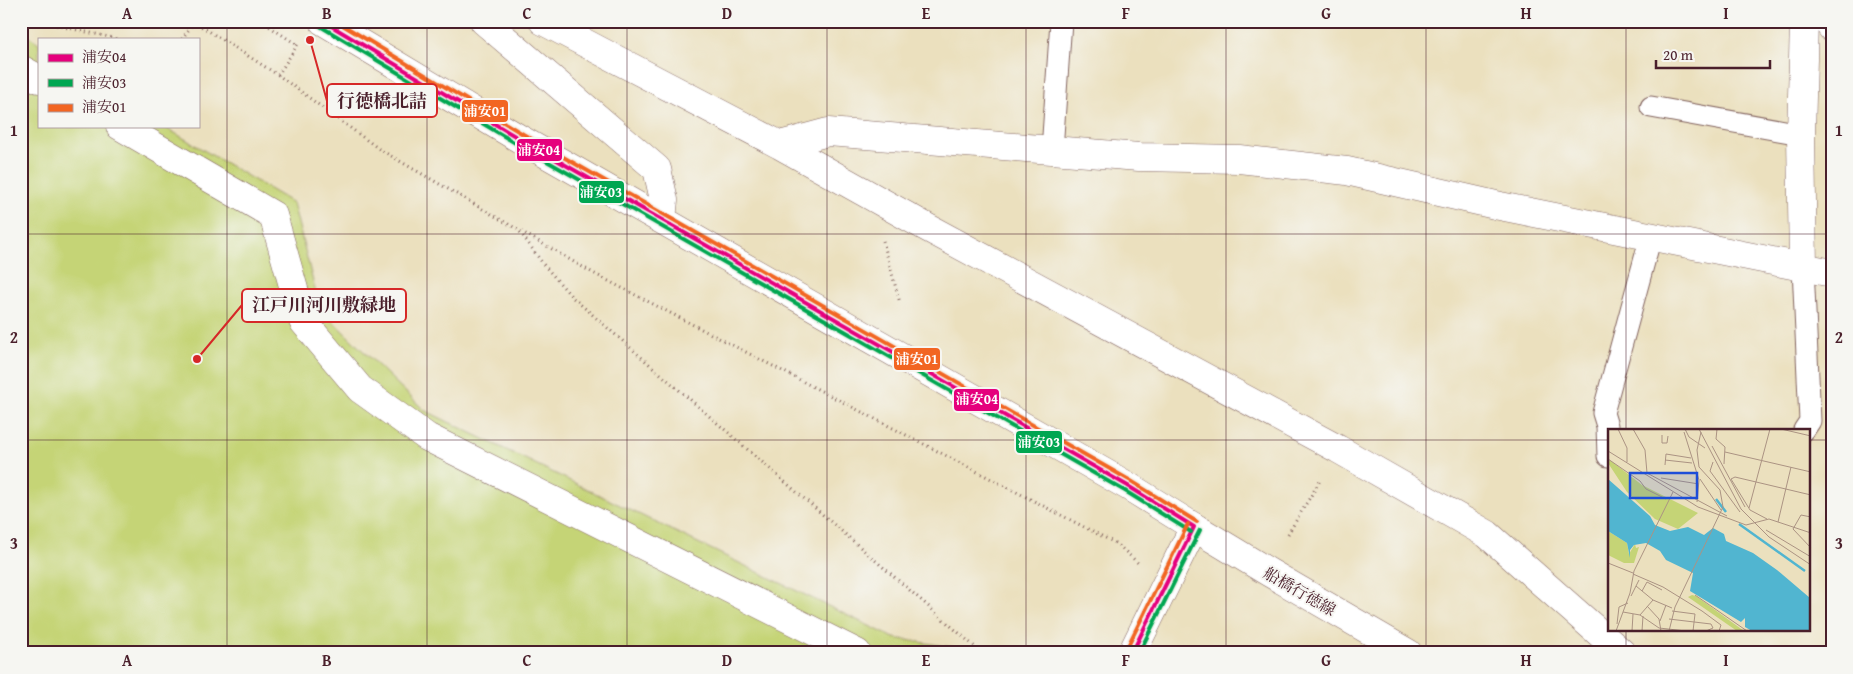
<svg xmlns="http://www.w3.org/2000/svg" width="1853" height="674" font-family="'Gentium Book Plus','Noto Serif JP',serif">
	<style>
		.green { fill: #c5d476; stroke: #887a50 }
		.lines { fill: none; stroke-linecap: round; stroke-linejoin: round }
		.lane-casing { stroke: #82635e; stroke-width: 23 }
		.street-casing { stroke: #82635e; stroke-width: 29 }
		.secondary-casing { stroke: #82635e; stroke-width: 29 }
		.primary-casing { stroke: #82635e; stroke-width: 29 }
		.path { stroke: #82635e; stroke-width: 3; stroke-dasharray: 1 4; stroke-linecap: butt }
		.lane { stroke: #fff; stroke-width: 21 }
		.street { stroke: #fff; stroke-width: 28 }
		.secondary { stroke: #fff; stroke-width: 28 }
		.primary { stroke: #fff; stroke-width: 28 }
		.bus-1-casing { stroke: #f6f6f2; stroke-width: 8 }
		.bus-2-casing { stroke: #f6f6f2; stroke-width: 8 }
		.bus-3-casing { stroke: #f6f6f2; stroke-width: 8 }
		.bus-1 { stroke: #e5007d; stroke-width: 4 }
		.bus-2 { stroke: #00a651; stroke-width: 4 }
		.bus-3 { stroke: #f26522; stroke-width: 4 }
		.grid { fill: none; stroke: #4a1f2b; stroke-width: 1; stroke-opacity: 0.55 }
		.labels { text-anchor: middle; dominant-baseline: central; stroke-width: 4; stroke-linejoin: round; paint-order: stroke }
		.street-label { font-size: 16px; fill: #4a1f2b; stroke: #f6f6f2 }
		.inset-river { fill: none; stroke: #51b5d0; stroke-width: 2.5 }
		.inset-road { fill: none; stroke: #ab9383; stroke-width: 1 }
		.view { fill: #1d4ed8; fill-opacity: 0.15; stroke: #1d4ed8; stroke-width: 2.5 }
		.inset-edge { fill: none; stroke: #4a1f2b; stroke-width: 2.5 }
		.leader { fill: none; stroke: #d62828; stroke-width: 2 }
		.callout-dot { fill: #d62828; stroke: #f6f6f2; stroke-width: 2 }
		.callout { fill: #f6f6f2; stroke: #d62828; stroke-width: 2 }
		.callout-label { font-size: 18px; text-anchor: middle; font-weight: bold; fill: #4a1f2b }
		.line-badge { stroke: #f6f6f2; stroke-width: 2 }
		.badge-label { font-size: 14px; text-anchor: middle; font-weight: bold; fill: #fff }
		.neatline { fill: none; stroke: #4a1f2b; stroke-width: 2 }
		.grid-label { font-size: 16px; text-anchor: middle; font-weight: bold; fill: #4a1f2b }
	</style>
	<rect width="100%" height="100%" fill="#f6f6f2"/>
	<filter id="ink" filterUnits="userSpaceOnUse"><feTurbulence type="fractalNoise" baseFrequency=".02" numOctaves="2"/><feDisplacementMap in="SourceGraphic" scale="10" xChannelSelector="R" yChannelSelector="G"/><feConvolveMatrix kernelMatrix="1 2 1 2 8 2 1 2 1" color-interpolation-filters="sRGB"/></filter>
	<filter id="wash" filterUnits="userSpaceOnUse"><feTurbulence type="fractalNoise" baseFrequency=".0096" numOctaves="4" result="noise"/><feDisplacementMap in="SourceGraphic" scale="20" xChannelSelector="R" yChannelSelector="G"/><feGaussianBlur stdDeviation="1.12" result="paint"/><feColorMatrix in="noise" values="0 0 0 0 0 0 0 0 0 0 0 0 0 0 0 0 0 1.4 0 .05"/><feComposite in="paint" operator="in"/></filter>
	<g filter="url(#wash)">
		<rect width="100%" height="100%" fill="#ebe0be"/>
		<path class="green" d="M 21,31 L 39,43 L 39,126 L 163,126 L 293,203 L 320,309 L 424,410 L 894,638 L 989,653 L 27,653 L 21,648 Z"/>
	</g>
	<g filter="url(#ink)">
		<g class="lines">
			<defs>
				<path id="lane" d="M 1651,107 L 1801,134
					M 1052,150 L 1061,21
					M 1803,267 L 1810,421 L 1804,430
					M 1609,456 L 1608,456 L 1607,426 L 1603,413 L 1651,236"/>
				<path id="street" d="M 484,21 L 657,169 L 664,200 L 662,219
					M 543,21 L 780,145 L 928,228 L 1338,449 L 1487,534 L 1622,653
					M 1827,21 L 1832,28
					M 21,69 L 39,79
					M 120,126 L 273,215 L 303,321 L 360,389 L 427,437 L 857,653
					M 780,145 L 828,132 L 1139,157 L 1239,159 L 1347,171 L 1500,206 L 1832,273
					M 1803,267 L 1801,134 L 1804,21"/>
				<path id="secondary" d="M 1194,527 L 1270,573 L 1408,653"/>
				<path id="primary" d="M 323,21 L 520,139 L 1128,486 L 1194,527 L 1132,653"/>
			</defs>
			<use href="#lane" class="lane-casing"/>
			<use href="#street" class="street-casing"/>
			<use href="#secondary" class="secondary-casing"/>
			<use href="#primary" class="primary-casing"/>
			<path class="path" d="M 37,21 L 118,39
				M 193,21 L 278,75 L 379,149 L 593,273 L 1117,544 L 1138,563
				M 261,21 L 296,44
				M 182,39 L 194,22
				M 278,75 L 298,44
				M 520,232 L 544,265 L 572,297 L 982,653
				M 883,241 L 900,303
				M 1288,534 L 1321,479"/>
			<use href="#lane" class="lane"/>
			<use href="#street" class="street"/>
			<use href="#secondary" class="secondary"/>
			<use href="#primary" class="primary"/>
			<defs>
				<path id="bus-1" d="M 323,21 L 520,139 L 1128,486 L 1194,527
					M 1132,653 L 1194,527"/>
				<path id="bus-2" d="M 320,26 L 517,144 L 1125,491 L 1191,532
					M 1139,653 L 1200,530"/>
				<path id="bus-3" d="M 336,21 L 523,134 L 1131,481 L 1197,522
					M 1126,650 L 1188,524"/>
			</defs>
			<use href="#bus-1" class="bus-1-casing"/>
			<use href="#bus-2" class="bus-2-casing"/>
			<use href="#bus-3" class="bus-3-casing"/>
			<use href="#bus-1" class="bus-1"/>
			<use href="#bus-2" class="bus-2"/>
			<use href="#bus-3" class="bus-3"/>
		</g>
	</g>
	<path class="grid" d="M 227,21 L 227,653M 427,21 L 427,653M 627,21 L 627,653M 827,21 L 827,653M 1026,21 L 1026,653M 1226,21 L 1226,653M 1426,21 L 1426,653M 1626,21 L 1626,430M 21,234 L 1832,234M 21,440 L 1609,440M 1809,440 L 1832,440M 1626,630 L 1626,653"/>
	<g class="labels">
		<g class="street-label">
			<text transform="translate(1300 591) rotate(30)">船橋行徳線</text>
		</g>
	</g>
	<g transform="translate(1608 429)">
		<rect width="202" height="202" fill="#ebe0be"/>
		<path d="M 2,31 L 34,56 L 90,84 L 70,100 L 47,90 L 19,63 L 0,34 ZM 0,102 L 19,114 L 21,125 L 27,115 L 28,119 L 31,118 L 26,134 L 16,134 L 0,126 ZM 84,166 L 88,167 L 136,202 L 129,202 L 80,168 Z" fill="#c5d476"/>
		<path d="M 0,50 L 42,87 L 47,96 L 62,102 L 80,98 L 96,106 L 105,99 L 116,105 L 118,112 L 145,124 L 169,141 L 202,169 L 202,202 L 144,202 L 137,198 L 137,189 L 133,193 L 82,162 L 85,144 L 58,131 L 52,122 L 38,114 L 26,116 L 22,121 L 22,129 L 19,114 L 0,102 Z" fill="#51b5d0"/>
		<path class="inset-river" d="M 108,70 L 118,83M 131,95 L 197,142"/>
		<path class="inset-road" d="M 10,0 L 19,19 L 19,33M 25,0 L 37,21 L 39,44M 77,0 L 81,8 L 97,19M 91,0 L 133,80 L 161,108 L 203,136M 109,0 L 108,10 L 117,18 L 116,35M 173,0 L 203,7M 76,3 L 91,51 L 89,73M 54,6 L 54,14 L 59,14 L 60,7M 104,17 L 137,78M 0,22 L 90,78 L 138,96 L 161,90 L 203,104M 117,23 L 203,43M 0,30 L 32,52 L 38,60 L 58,70M 57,31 L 84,34M 105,33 L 102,42 L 132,83M 57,36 L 58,25 L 83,29M 39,44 L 119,87M 53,49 L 91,55M 92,50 L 113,81M 123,50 L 142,81 L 159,90M 123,50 L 127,48 L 203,66M 141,79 L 162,0M 203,88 L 193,86 L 185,100 L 203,119M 170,93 L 183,38M 158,101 L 203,128M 0,134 L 25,144M 25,145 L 55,158 L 94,182 L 113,196 L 111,202M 28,157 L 45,171M 34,162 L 39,153 L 54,161M 87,166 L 139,202M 23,167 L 31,151M 39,177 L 51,190 L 53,202M 64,182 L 87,185 L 85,202M 15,183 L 32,186 L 51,199 L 78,202M 32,186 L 45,171 L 64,179M 61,190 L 103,195 L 105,199 L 98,202M 52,192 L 58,176M 9,195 L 11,178 L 20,174M 8,202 L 22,164 L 26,142 L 65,63M 24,202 L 25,185M 34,202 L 35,187M 61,202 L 67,178 L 115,78 L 112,61 L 91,38 L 89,21 L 93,3"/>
		<path class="view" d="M 22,44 L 89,44 L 89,69 L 22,69 Z"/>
		<rect width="202" height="202" class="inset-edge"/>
	</g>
	<path class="leader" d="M310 40L327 101M197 359L242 305"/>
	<g class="callout-dot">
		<circle cx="310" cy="40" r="5"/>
		<circle cx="197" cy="359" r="5"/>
	</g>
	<g class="callout">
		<rect x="327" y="84" width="110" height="33" rx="5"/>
		<rect x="242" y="289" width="164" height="33" rx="5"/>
	</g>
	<g class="callout-label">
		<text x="382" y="107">行徳橋北詰</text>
		<text x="324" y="311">江戸川河川敷緑地</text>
	</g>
	<g class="line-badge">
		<rect x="461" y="99" width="48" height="24" rx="5" fill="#f26522"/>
		<rect x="516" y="138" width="47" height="24" rx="5" fill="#e5007d"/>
		<rect x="578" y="180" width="47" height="24" rx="5" fill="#00a651"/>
		<rect x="893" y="347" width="48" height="24" rx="5" fill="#f26522"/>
		<rect x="953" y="388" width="47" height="24" rx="5" fill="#e5007d"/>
		<rect x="1015" y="430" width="48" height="24" rx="5" fill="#00a651"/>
	</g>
	<g class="badge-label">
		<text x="485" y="116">浦安01</text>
		<text x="539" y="155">浦安04</text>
		<text x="601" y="197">浦安03</text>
		<text x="917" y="364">浦安01</text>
		<text x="977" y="404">浦安04</text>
		<text x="1039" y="447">浦安03</text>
	</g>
	<rect width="1853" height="674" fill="none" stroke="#f6f6f2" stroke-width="55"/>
	<rect x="38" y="38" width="162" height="90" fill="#f6f6f2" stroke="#b1a0a2"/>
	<rect x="48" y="54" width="25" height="8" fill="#e5007d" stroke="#b1a0a2"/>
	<text x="82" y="62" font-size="15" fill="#4a1f2b">浦安04</text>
	<rect x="48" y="79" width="25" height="8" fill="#00a651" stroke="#b1a0a2"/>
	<text x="82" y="88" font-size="15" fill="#4a1f2b">浦安03</text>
	<rect x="48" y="104" width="25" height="8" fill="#f26522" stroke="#b1a0a2"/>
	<text x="82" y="112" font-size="15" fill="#4a1f2b">浦安01</text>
	<path d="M1656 60v8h114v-8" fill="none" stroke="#4a1f2b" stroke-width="2.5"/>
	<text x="1663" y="60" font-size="15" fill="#4a1f2b" stroke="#f6f6f2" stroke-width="4" paint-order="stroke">20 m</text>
	<rect x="28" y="28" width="1798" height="618" class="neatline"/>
	<g class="grid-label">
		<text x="127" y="19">A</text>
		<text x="327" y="19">B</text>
		<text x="527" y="19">C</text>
		<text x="727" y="19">D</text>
		<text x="926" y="19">E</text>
		<text x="1126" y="19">F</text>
		<text x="1326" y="19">G</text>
		<text x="1526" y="19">H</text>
		<text x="1726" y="19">I</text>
		<text x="14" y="136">1</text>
		<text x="1839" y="136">1</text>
		<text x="14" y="343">2</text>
		<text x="1839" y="343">2</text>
		<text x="14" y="549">3</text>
		<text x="1839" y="549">3</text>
		<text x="127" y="666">A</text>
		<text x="327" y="666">B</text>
		<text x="527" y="666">C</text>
		<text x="727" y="666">D</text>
		<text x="926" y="666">E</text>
		<text x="1126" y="666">F</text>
		<text x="1326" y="666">G</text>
		<text x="1526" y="666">H</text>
		<text x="1726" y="666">I</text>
	</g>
</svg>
